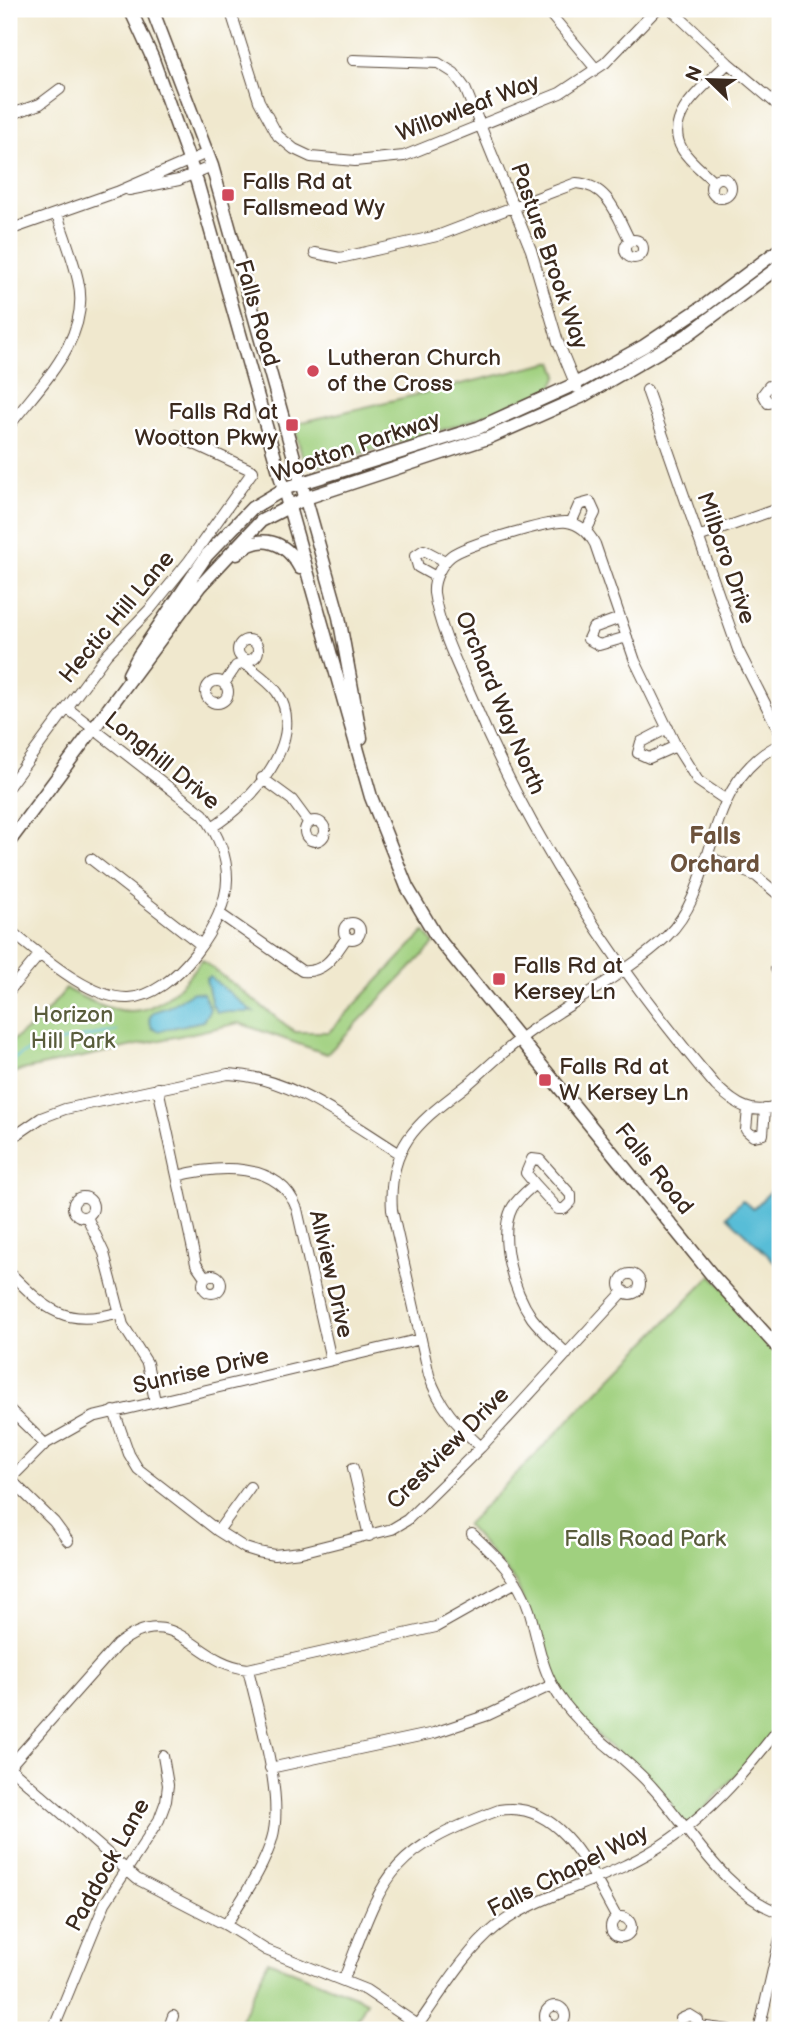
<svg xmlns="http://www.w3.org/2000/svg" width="789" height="2039" font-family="'Balsamiq Sans',sans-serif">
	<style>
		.green { fill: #a0d07f; stroke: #6e7d4e; stroke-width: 2 }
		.water { fill: #59bdd7; stroke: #4a747a; stroke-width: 2 }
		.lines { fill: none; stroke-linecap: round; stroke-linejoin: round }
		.stream { stroke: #59bdd7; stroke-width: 2.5 }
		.minor-casing { stroke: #564638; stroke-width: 12 }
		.major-casing { stroke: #564638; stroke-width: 15 }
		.minor { stroke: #fff; stroke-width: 10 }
		.major { stroke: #fff; stroke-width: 12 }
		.poi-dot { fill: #d1495b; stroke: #fff; stroke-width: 2.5 }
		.labels { text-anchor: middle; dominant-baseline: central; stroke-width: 5; stroke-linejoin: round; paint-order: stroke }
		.street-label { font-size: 23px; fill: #3b2a1e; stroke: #fff }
		.poi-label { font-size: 23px; fill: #3b2a1e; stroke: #fff; text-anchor: start }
		.park-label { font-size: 23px; fill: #595c3b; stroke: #fff }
		.neighbourhood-label { font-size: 24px; font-weight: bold; fill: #6c523c; stroke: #fff }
	</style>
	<rect width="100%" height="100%" fill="#fff"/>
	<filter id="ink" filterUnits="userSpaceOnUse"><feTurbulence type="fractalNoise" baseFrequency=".0143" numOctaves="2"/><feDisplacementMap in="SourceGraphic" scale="14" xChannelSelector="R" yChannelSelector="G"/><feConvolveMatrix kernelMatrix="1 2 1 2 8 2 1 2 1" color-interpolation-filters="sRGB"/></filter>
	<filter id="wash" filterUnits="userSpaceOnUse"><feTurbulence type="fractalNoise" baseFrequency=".00686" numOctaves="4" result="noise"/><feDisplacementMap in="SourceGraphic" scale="28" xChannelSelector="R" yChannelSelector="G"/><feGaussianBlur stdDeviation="1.57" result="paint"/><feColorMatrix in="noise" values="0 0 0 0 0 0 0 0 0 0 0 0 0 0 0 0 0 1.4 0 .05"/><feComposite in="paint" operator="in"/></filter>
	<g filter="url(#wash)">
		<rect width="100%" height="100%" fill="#f0e8ce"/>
		<path class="green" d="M 553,362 L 558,375 L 552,388 L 462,424 L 318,466 L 308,464 L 302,456 L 294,424 Z
			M 425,931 L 434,944 L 327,1054 L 239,1023 L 18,1071 L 9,1078 L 9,1043 L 39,1021 L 66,989 C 132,1024 156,1019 202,960 L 295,1032 L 329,1032 Z
			M 712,1275 L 780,1350 L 780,1727 L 686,1829 L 652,1786 L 562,1702 L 516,1582 L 466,1525 Z
			M 268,1961 L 367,2001 L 352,2030 L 236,2030 Z"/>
		<path class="water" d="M 210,977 L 253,1012 L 217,1012 L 212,1005 L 206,979 Z
			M 193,992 L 203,993 L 210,1009 L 203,1021 L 158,1031 L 152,1028 L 149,1019 L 153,1012 L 168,1007 Z
			M 780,1182 L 780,1267 L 727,1216 L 742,1200 L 753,1209 Z"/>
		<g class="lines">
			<path class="stream" d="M 9,1065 C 20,1044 92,1036 117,1031"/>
		</g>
	</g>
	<g filter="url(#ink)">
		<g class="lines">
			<defs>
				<path id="minor" d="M 230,9 L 259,101 L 278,136 L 294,149 L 311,157 L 355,161 L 404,156 L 560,93 L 605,63 L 657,9
					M 546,9 L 596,69
					M 671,9 L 728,63 L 780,107
					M 353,60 L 438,63 L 454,73 L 465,88 L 531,250 L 558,342 L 577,388
					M 9,115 L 40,104 L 60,89
					M711 188a10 10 0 1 1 20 0a10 10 0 1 1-20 0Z
					M 713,181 C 703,171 689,161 682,149 C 662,115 708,84 728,63
					M 129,190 L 179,180 L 212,166
					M 9,230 L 117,192 L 207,153
					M625 249a9 9 0 1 1 18 0a9 9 0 1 1-18 0Z
					M 315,253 L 340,258 L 437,236 L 576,183 C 609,185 617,216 630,241
					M 780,388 L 769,386 L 763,394 L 768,403 L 780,401
					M 647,390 L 738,650 L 780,733
					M 9,426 C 40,385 92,338 78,280 C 73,258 64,236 57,214
					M 571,523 L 579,505 L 590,502 L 595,513 L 586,531
					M 698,537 L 780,508
					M 436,577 L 418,567 L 415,556 L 424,550 L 445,561
					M 620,618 L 593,628 L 588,639 L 599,645 L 627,637
					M238 650a10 10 0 1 1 20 0a10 10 0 1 1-20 0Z
					M206 692a11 11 0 1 1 22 0a11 11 0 1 1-22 0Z
					M 668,728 L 641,742 L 638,753 L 649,758 L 676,746
					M 262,778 L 292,800 L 309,823
					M 9,786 L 107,654 L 151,608 L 189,561 L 253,471 L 175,435
					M 726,800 L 698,781 L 676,746 L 635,661 L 595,544 C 589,533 581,524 567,522 C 551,520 465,545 451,556 C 441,564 433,580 434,593 C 439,628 458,666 472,698 C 532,842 615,968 716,1086 C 736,1105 753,1117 780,1105
					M305 831a10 10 0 1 1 20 0a10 10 0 1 1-20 0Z
					M 212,827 C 251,803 309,739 277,692 C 269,681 255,672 244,663 L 236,666 L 224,684
					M 706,856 L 756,876 L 780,896
					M 91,859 L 200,944
					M 220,914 L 302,971 C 326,973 335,954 347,937
					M344 931a8 8 0 1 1 16 0a8 8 0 1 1-16 0Z
					M 9,930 C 39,953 88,999 128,998 C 174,997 228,921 227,878 C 227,854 217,833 203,814 L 67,708
					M 780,962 L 776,969 L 780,977
					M 9,991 L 40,954
					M 158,1088 L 196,1264 L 205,1277
					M 748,1109 L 746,1130 L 753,1136 L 763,1134 L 765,1109
					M 9,1140 L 41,1118 L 65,1109 L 228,1074 C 292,1077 347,1121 400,1154
					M 177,1176 C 217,1166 279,1160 297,1209 L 331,1360
					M 535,1184 L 558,1209 L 564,1209 L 571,1202 L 571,1195 L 540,1160 L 532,1159 L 526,1173 L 535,1184 C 527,1191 518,1198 512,1208 C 497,1238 514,1292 532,1318 C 542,1331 555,1342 567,1354
					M73 1207a10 10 0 1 1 20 0a10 10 0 1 1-20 0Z
					M 87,1217 L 104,1253 L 123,1325 L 147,1363 L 155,1401
					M 9,1272 C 47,1310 64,1328 120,1312
					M620 1284a10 10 0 1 1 20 0a10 10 0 1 1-20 0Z
					M203 1284a9 9 0 1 1 18 0a9 9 0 1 1-18 0Z
					M 9,1409 L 45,1444
					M 114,1411 L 129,1454 L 138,1469 L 218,1531 L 245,1548 L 258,1552 L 274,1555 L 301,1552 L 392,1529 L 407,1520 L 481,1447 L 624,1291
					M 481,1447 C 457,1425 439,1406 429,1375 L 392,1210 C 390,1184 394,1160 408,1139 C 423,1117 447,1101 467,1085 C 488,1067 509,1046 532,1030 C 572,1002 633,969 667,936 C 721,883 700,784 780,744
					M 353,1468 L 369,1536
					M 10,1479 L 54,1522 L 68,1541
					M 9,1480 L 45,1444 L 93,1417 L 421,1339
					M 218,1531 L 250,1487
					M 472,1534 C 496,1556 519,1578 529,1610 C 537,1635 540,1663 553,1686 C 577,1730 621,1751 653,1788 C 693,1832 721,1890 780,1913
					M 9,1767 L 117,1645 C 176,1598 193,1664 248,1669 L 436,1627 L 516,1582
					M 9,1767 L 137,1879 L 226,1925 L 266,1950 L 366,1990 L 418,2025
					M 270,1768 L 434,1733 L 488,1715 L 552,1685
					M611 1927a10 10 0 1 1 20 0a10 10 0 1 1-20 0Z
					M 226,1925 C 242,1898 263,1870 272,1839 C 285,1797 258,1713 248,1669
					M 344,1979 C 385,1872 387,1852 499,1810 C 561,1799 592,1874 617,1918
					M545 2016a10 10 0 1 1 20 0a10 10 0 1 1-20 0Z
					M 699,2026 L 729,2030
					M 416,2028 C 440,1995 464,1953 496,1927 C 530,1900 586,1885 626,1865 C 692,1834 737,1783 780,1727
					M 53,2030 L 105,1903 L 159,1820 L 166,1801 L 168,1785 L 163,1756
					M 168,2030 L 173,2016
					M 682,2030 L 681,2019 L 690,2015 L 698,2020 L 697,2030
					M 759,2030 L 780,1939"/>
				<path id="major" d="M 130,9 L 152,57 L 197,182 L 371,797 L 407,887 L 436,936 L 712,1275 L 780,1350
					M 152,9 L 212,166 L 339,617 L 361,738
					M 237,554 C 260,532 286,541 300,568
					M 129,674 L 139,655 L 207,555 L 252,508 L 286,488 L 478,428 L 575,384 L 644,346 L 704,306 L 780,249
					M 9,842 L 200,586 L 261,521 L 306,498 L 488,438 L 581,397 L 686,336 L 780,266"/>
			</defs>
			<use href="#minor" class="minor-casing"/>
			<use href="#major" class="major-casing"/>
			<use href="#minor" class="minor"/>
			<use href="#major" class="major"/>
		</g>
	</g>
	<g class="poi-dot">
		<rect x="221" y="188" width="14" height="14" rx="3.5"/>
		<circle cx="313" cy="371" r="7"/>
		<rect x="285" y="418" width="14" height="14" rx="3.5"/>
		<rect x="492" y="972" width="14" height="14" rx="3.5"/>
		<rect x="538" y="1073" width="14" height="14" rx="3.5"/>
	</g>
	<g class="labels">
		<g class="street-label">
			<text transform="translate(468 108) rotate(-21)">Willowleaf Way</text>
			<text transform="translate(549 256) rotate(71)">Pasture Brook Way</text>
			<text transform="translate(257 313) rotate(74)">Falls Road</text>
			<text transform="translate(356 447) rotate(-19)">Wootton Parkway</text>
			<text transform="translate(726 558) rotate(71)">Milboro Drive</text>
			<text transform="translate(117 617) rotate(-50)">Hectic Hill Lane</text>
			<text transform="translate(500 703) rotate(67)">Orchard Way North</text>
			<text transform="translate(162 761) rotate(39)">Longhill Drive</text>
			<text transform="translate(654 1169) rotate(51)">Falls Road</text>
			<text transform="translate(331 1274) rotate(77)">Allview Drive</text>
			<text transform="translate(201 1371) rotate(-13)">Sunrise Drive</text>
			<text transform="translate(448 1448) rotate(-45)">Crestview Drive</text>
			<text transform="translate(108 1865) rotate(-61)">Paddock Lane</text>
			<text transform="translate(568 1871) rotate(-27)">Falls Chapel Way</text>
		</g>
		<g class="poi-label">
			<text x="242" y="182">Falls Rd at<tspan x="242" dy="26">Fallsmead Wy</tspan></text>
			<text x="327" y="358">Lutheran Church<tspan x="327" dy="26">of the Cross</tspan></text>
			<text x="278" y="412" text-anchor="end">Falls Rd at<tspan x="278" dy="26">Wootton Pkwy</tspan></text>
			<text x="513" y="966">Falls Rd at<tspan x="513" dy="26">Kersey Ln</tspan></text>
			<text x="559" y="1067">Falls Rd at<tspan x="559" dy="26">W Kersey Ln</tspan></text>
		</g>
		<g class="park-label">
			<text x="73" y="1015">Horizon<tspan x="73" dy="26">Hill Park</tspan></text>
			<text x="645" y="1539">Falls Road Park</text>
		</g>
		<g class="neighbourhood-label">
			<text x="715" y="836">Falls<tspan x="715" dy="28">Orchard</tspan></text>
		</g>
	</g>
	<rect width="789" height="2039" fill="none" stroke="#fff" stroke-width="35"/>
	<g transform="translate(709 80) rotate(293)" stroke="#ffffff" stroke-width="5" paint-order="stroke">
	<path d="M0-5L12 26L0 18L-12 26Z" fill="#3b2a1e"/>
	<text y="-10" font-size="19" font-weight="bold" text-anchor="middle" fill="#3b2a1e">N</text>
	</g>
</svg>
